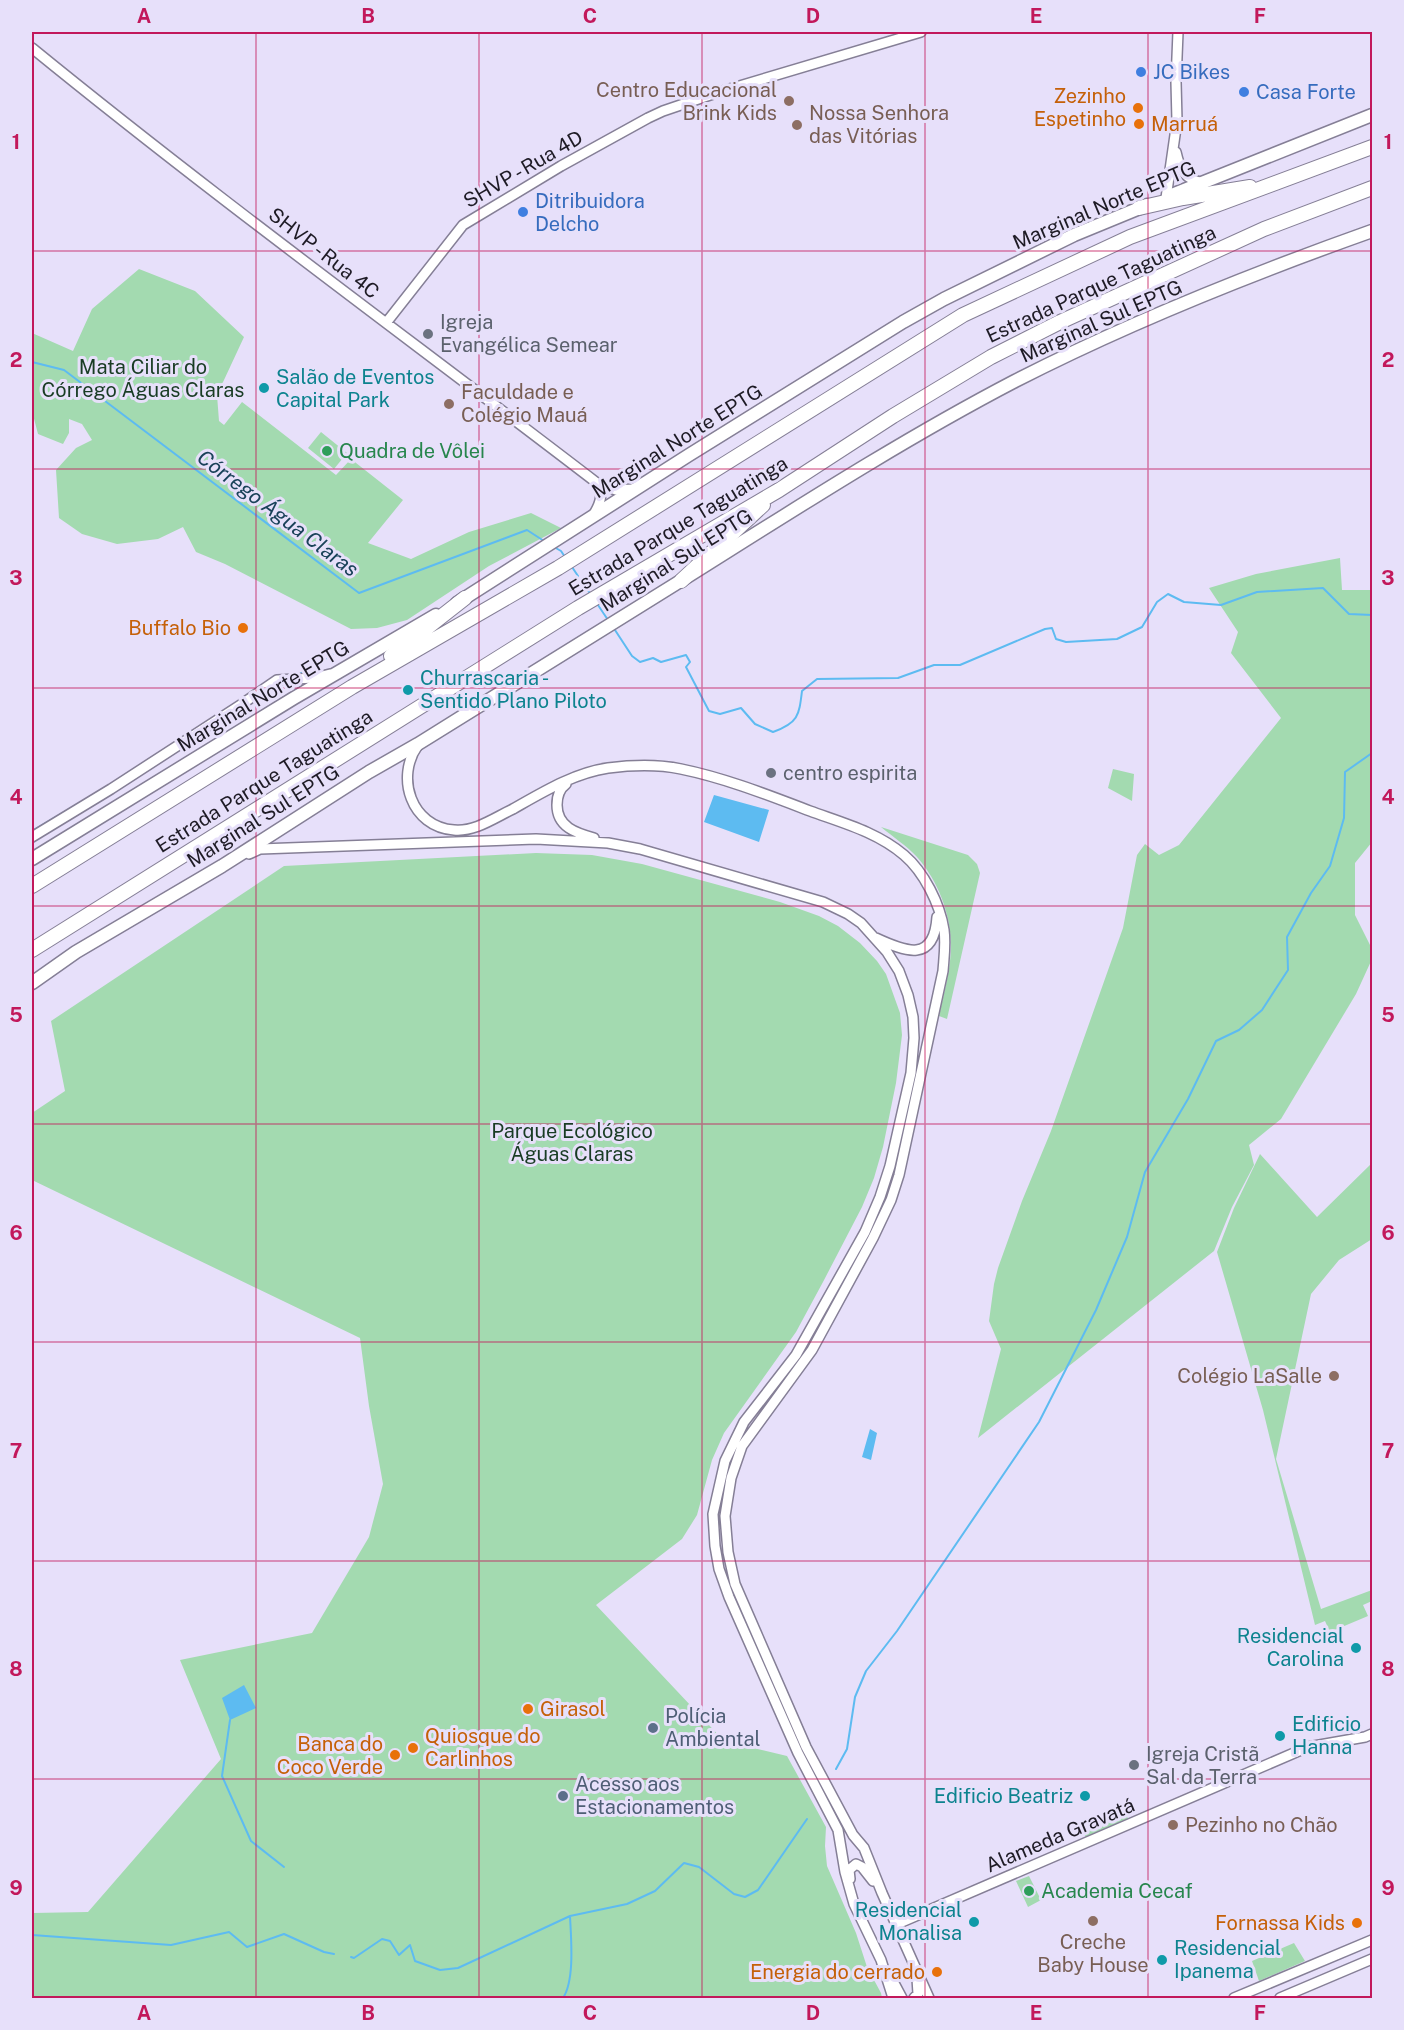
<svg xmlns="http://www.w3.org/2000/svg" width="1404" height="2030" font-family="'Public Sans',sans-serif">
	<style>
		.green { fill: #a3dab0 }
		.water { fill: #5dbbf1 }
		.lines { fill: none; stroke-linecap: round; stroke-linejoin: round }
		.stream { stroke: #5dbbf1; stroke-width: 2 }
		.minor-casing { stroke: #857f96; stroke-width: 12 }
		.major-casing { stroke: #857f96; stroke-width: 15 }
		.highway-casing { stroke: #857f96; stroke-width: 16 }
		.minor { stroke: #fff; stroke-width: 9 }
		.major { stroke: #fff; stroke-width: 12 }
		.highway { stroke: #fff; stroke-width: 14 }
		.grid { fill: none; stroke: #c2185b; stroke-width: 1.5; stroke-opacity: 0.55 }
		.shop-dot { fill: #3f7fe0; stroke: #e7e0fa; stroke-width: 2 }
		.education-dot { fill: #8d6e63; stroke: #e7e0fa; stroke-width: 2 }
		.food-dot { fill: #e8710a; stroke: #e7e0fa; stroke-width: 2 }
		.worship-dot { fill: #6b7280; stroke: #e7e0fa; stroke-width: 2 }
		.culture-dot { fill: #0f9aa8; stroke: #e7e0fa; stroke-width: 2 }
		.leisure-dot { fill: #2e9e5b; stroke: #e7e0fa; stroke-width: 2 }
		.service-dot { fill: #5c6f8a; stroke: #e7e0fa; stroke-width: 2 }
		.labels { text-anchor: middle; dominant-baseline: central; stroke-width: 6; stroke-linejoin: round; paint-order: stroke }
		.shop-label { font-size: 20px; fill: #366cbe; stroke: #e7e0fa; text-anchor: start }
		.education-label { font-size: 20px; fill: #785e54; stroke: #e7e0fa; text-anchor: start }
		.food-label { font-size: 20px; fill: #c56008; stroke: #e7e0fa; text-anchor: end }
		.street-label { font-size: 20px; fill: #1e1b25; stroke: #e7e0fa }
		.worship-label { font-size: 20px; fill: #5b616d; stroke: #e7e0fa; text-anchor: start }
		.park-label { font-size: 20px; fill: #193c24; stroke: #e7e0fa }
		.culture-label { font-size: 20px; fill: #0d838f; stroke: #e7e0fa; text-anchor: start }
		.leisure-label { font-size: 20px; fill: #27864d; stroke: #e7e0fa; text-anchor: start }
		.service-label { font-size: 20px; fill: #4e5e75; stroke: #e7e0fa; text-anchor: start }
		.water-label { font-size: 21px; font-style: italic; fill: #1a4259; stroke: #e7e0fa }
		.neatline { fill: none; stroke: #c2185b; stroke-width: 2 }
		.grid-label { font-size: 20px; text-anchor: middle; font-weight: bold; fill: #c2185b }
	</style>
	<rect width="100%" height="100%" fill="#e7e0fa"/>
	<path class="green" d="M 139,269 L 195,291 L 244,337 L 217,395 L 219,421 L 224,425 L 242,402 L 336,475 L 351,459 L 403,500 L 368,543 L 411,559 L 469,532 L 531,513 L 561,528 L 489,566 L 407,620 L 377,628 L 351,629 L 225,564 L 196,552 L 183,527 L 158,539 L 117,544 L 82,534 L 59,518 L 56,470 L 76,448 L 92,440 L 82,424 L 69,419 L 69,433 L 63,444 L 38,434 L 32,411 L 32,333 L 73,351 L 92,309 Z
		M 321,432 L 347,453 L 334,469 L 308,448 Z
		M 1340,558 L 1342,590 L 1372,590 L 1372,842 L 1355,863 L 1355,915 L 1372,949 L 1372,959 L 1356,994 L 1281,1119 L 1249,1145 L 1254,1165 L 1232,1207 L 1214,1251 L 978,1438 L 1001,1349 L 989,1321 L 994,1284 L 998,1268 L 1022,1201 L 1051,1131 L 1123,928 L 1137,855 L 1145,844 L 1159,855 L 1179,845 L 1281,718 L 1231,653 L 1238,632 L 1209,588 L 1256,574 Z
		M 1113,769 L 1134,774 L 1132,801 L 1108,788 Z
		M 881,827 L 968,855 L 977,864 L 980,873 L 947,1019 L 939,1016 C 943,997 948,979 950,961 C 955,925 941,884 917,857 C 907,846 893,837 881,827 Z
		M 536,853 L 592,855 L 642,864 L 780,902 L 819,916 L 838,926 L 860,943 L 877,961 L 886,974 L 900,1013 L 902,1035 L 896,1083 L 883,1147 L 874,1178 L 862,1207 L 823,1282 L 796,1332 L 724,1433 L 712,1460 L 697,1515 L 682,1539 L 596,1605 L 724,1741 L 787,1756 L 826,1827 L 825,1846 L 827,1866 L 856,1933 L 867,1967 L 881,1993 L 882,1998 L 32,1998 L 32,1913 L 88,1912 L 221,1759 L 180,1660 L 312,1633 L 369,1537 L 383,1484 L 369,1406 L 360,1338 L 32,1180 L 32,1113 L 65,1091 L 51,1021 L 284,866 Z
		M 1260,1154 L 1317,1217 L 1372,1163 L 1372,1239 L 1339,1260 L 1311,1294 L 1276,1459 L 1321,1609 L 1372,1590 L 1372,1601 L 1363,1605 L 1368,1616 L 1330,1632 L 1325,1621 L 1315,1625 L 1263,1410 L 1217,1252 L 1234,1208 Z
		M 1126,1813 L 1128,1819 L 1086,1838 L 1083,1831 Z
		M 1029,1876 L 1041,1900 L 1028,1907 L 1016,1881 Z
		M 1294,1943 L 1305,1961 L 1259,1981 L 1252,1961 Z"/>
	<path class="water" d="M 714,795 L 769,810 L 759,842 L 704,822 Z
		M 870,1429 L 877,1433 L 871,1460 L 862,1457 Z
		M 244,1685 L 256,1708 L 230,1720 L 222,1698 Z"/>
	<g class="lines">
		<path class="stream" d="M 32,362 L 64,370 L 359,593 L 527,530 L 544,541
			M 554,547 L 561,551 L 565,557
			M 572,567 L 578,576
			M 582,582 L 591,595
			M 596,602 L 608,620
			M 613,627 L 632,656 L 640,662 L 653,658 L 661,662 L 686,655 L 690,662 L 686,667 L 709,711 L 720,714 L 741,708 L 755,724 L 773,732 C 798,723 799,716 802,691 L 817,679 L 898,678 L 934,665 L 960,665 L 1045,629 L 1052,628 L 1056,639 L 1066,642 L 1117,639 L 1142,627 L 1157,602 L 1168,594 L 1184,602 L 1221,605 L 1257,592 L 1323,588 L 1349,614 L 1372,615
			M 298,675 L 340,650
			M 260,697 L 280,685
			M 32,831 L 93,795
			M 230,1720 L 222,1776 L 251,1841 L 284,1867
			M 836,1769 L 847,1749 L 855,1697 L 866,1671 L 897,1631 L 1039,1422 L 1096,1310 L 1127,1237 L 1145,1172 L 1188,1099 L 1216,1041 L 1239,1030 L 1262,1010 L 1288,970 L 1287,937 L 1311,893 L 1330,866 L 1344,818 L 1345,772 L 1372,753
			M 32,1935 L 171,1945 L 229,1932 L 247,1947 L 284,1934 L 324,1952 L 334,1954
			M 351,1957 L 354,1958 L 382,1939 L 390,1941 L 399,1955 L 410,1945 L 415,1961 L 440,1970 L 458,1968 L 570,1916
			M 563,1998 C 575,1980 571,1938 570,1916 L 627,1904 L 655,1891 L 684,1863 L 699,1867 L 734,1894 L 745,1897 L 758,1890 L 807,1819"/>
		<defs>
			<path id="minor" d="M 32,48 C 216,198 408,338 597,483 L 616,490 L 633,489
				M 1176,152 C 1180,170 1185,180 1204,183
				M 1166,198 L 1177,121 L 1176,82 L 1178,32
				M 386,323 L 463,225 L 561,166 L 648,118 L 663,111 L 716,93 L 921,32
				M 594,514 C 601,502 603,495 597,483
				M 418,745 C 395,777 411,827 454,830 C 475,832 494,818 513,809 C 543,792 574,773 608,768 C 632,765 657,764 681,769 C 725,778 768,795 810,811 C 843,823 877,832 904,855 C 924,872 940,904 944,930 C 946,944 944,957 943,971 L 899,1175 L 891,1200 L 873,1238 L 812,1350 L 742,1446 L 731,1478 L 725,1516 L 728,1552 L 735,1584 L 806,1747 L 853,1835 L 864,1848 L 882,1893 L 929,1998
				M 566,784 C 559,789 557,797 557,805 C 557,827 576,833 594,838
				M 32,837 L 111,789 L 242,704 L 277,680 L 314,678 L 330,674
				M 249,854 L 260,849 L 536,839 L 608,843 L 640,849 L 823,902 L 848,914 L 861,923 L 887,952 L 899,971 L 908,995 L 913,1017 L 914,1038 L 911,1073 L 890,1166 L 880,1197 L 865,1232 L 796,1355 L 744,1422 L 725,1461 L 713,1514 L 715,1546 L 719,1569 L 729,1597 L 798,1753 L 838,1830 L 845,1872 L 854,1904 L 881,1960 L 893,1998
				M 876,938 C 906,952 934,963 937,917
				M 850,1879 L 849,1870 L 856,1864 L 862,1867 L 873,1881
				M 897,1924 L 1308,1747 L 1365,1737 L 1372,1734
				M 894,1983 L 902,1998
				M 914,1998 L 918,1994 L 917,1978
				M 1234,1998 L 1372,1940
				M 1280,1998 L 1372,1959"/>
			<path id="major" d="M 1169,196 L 1372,115
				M 457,603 L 689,455 L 903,322 L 944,299 L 1074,235 L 1147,205
				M 32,859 L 294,698 L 436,615
				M 32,983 L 76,952 L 222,866 L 369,772 L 418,744 C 506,689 595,635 682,580 C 792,511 900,441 1015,381 C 1130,322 1251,274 1372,231"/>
			<path id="highway" d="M 1139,208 L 1183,198 L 1250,187
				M 681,581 L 763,505
				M 391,656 L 465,598
				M 32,886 L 352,687 L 558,568 L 963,315 L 1130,237 L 1372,147
				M 32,950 L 578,608 L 779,490 L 893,416 L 991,357 L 1060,322 L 1264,229 L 1372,188"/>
		</defs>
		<use href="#minor" class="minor-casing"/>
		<use href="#major" class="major-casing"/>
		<use href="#highway" class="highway-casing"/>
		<use href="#minor" class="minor"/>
		<use href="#major" class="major"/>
		<use href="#highway" class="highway"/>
	</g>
	<path class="grid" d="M 256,32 L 256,1998M 479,32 L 479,1998M 702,32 L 702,1998M 925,32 L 925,1998M 1148,32 L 1148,1998M 32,251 L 1372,251M 32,469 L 1372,469M 32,688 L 1372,688M 32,906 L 1372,906M 32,1124 L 1372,1124M 32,1342 L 1372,1342M 32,1561 L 1372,1561M 32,1779 L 1372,1779"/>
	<g class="shop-dot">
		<circle cx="1141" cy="72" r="6"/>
		<circle cx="1244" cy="92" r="6"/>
		<circle cx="523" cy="212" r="6"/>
	</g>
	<g class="education-dot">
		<circle cx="789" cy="101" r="6"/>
		<circle cx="797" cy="125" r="6"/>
		<circle cx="449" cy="404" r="6"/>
		<circle cx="1334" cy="1376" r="6"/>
		<circle cx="1173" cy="1825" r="6"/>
		<circle cx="1093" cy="1921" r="6"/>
	</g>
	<g class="food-dot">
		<circle cx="1138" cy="108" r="6"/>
		<circle cx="1139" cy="124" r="6"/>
		<circle cx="243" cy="628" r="6"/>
		<circle cx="528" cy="1709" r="6"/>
		<circle cx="413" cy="1748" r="6"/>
		<circle cx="395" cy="1755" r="6"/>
		<circle cx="1357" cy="1923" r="6"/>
		<circle cx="937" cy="1972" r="6"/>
	</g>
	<g class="worship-dot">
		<circle cx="428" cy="334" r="6"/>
		<circle cx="771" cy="773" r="6"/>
		<circle cx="1134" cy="1765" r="6"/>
	</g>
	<g class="culture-dot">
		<circle cx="264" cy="388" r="6"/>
		<circle cx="408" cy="690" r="6"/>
		<circle cx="1356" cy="1648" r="6"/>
		<circle cx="1280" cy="1736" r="6"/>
		<circle cx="1085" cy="1796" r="6"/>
		<circle cx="974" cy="1922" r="6"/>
		<circle cx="1162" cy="1960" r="6"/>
	</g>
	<g class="leisure-dot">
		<circle cx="327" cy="451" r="6"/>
		<circle cx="1029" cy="1891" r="6"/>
	</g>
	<g class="service-dot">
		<circle cx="653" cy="1728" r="6"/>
		<circle cx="563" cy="1796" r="6"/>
	</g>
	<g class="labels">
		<g class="shop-label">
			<text x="1153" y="72">JC Bikes</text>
			<text x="1256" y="92">Casa Forte</text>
			<text x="535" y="201">Ditribuidora<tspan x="535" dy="23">Delcho</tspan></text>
		</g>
		<g class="education-label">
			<text x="777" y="90" text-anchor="end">Centro Educacional<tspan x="777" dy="23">Brink Kids</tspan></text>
			<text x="809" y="113">Nossa Senhora<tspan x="809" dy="23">das Vitórias</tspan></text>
			<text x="461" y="392">Faculdade e<tspan x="461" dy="23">Colégio Mauá</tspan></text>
			<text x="1322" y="1376" text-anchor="end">Colégio LaSalle</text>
			<text x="1185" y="1825">Pezinho no Chão</text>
			<text x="1093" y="1942" text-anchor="middle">Creche<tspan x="1093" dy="23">Baby House</tspan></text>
		</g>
		<g class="food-label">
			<text x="1126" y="96">Zezinho<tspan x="1126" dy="23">Espetinho</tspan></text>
			<text x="1151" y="124" text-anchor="start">Marruá</text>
			<text x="231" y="628">Buffalo Bio</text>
			<text x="540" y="1709" text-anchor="start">Girasol</text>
			<text x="425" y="1736" text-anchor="start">Quiosque do<tspan x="425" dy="23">Carlinhos</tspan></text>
			<text x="383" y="1744">Banca do<tspan x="383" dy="23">Coco Verde</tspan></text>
			<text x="1345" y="1923">Fornassa Kids</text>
			<text x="925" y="1972">Energia do cerrado</text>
		</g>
		<g class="street-label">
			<text transform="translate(523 169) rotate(-30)">SHVP - Rua 4D</text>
			<text transform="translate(1104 205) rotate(-23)">Marginal Norte EPTG</text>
			<text transform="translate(324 253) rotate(38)">SHVP - Rua 4C</text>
			<text transform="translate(1101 284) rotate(-25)">Estrada Parque Taguatinga</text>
			<text transform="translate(1101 321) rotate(-24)">Marginal Sul EPTG</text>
			<text transform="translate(677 441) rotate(-32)">Marginal Norte EPTG</text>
			<text transform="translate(678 526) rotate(-31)">Estrada Parque Taguatinga</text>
			<text transform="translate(676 560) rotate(-32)">Marginal Sul EPTG</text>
			<text transform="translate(263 696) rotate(-31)">Marginal Norte EPTG</text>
			<text transform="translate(264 781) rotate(-32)">Estrada Parque Taguatinga</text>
			<text transform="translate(263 816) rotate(-32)">Marginal Sul EPTG</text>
			<text transform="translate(1060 1835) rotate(-23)">Alameda Gravatá</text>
		</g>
		<g class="worship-label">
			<text x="440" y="322">Igreja<tspan x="440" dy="23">Evangélica Semear</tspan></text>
			<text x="783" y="773">centro espirita</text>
			<text x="1146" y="1754">Igreja Cristã<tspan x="1146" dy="23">Sal da Terra</tspan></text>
		</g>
		<g class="park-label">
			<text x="143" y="367">Mata Ciliar do<tspan x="143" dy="23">Córrego Águas Claras</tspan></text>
			<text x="572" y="1131">Parque Ecológico<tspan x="572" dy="23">Águas Claras</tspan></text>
		</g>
		<g class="culture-label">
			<text x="276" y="377">Salão de Eventos<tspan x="276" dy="23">Capital Park</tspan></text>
			<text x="420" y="678">Churrascaria -<tspan x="420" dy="23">Sentido Plano Piloto</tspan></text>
			<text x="1344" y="1636" text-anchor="end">Residencial<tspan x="1344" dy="23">Carolina</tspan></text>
			<text x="1292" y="1724">Edificio<tspan x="1292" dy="23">Hanna</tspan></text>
			<text x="1073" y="1796" text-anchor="end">Edificio Beatriz</text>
			<text x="962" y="1910" text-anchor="end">Residencial<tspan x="962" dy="23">Monalisa</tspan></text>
			<text x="1174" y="1948">Residencial<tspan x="1174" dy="23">Ipanema</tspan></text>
		</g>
		<g class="leisure-label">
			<text x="339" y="451">Quadra de Vôlei</text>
			<text x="1041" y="1891">Academia Cecaf</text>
		</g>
		<g class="service-label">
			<text x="665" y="1716">Polícia<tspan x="665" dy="23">Ambiental</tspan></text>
			<text x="575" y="1784">Acesso aos<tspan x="575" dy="23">Estacionamentos</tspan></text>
		</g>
		<g class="water-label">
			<text transform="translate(278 513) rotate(37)">Córrego Água Claras</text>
		</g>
	</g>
	<rect width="1404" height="2030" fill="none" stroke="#e7e0fa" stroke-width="66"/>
	<rect x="33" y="33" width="1338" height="1964" class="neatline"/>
	<g class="grid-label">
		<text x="144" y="23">A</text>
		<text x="368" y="23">B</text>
		<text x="590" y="23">C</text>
		<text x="813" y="23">D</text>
		<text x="1036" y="23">E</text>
		<text x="1260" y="23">F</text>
		<text x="16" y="149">1</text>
		<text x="1388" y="149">1</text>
		<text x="16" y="367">2</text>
		<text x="1388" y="367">2</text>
		<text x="16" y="585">3</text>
		<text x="1388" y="585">3</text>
		<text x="16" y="804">4</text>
		<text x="1388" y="804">4</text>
		<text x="16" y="1022">5</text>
		<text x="1388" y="1022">5</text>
		<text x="16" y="1240">6</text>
		<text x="1388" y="1240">6</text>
		<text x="16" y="1458">7</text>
		<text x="1388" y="1458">7</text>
		<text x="16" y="1676">8</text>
		<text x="1388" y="1676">8</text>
		<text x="16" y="1895">9</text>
		<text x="1388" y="1895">9</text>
		<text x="144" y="2020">A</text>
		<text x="368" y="2020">B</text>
		<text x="590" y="2020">C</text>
		<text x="813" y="2020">D</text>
		<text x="1036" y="2020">E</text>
		<text x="1260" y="2020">F</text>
	</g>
</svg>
